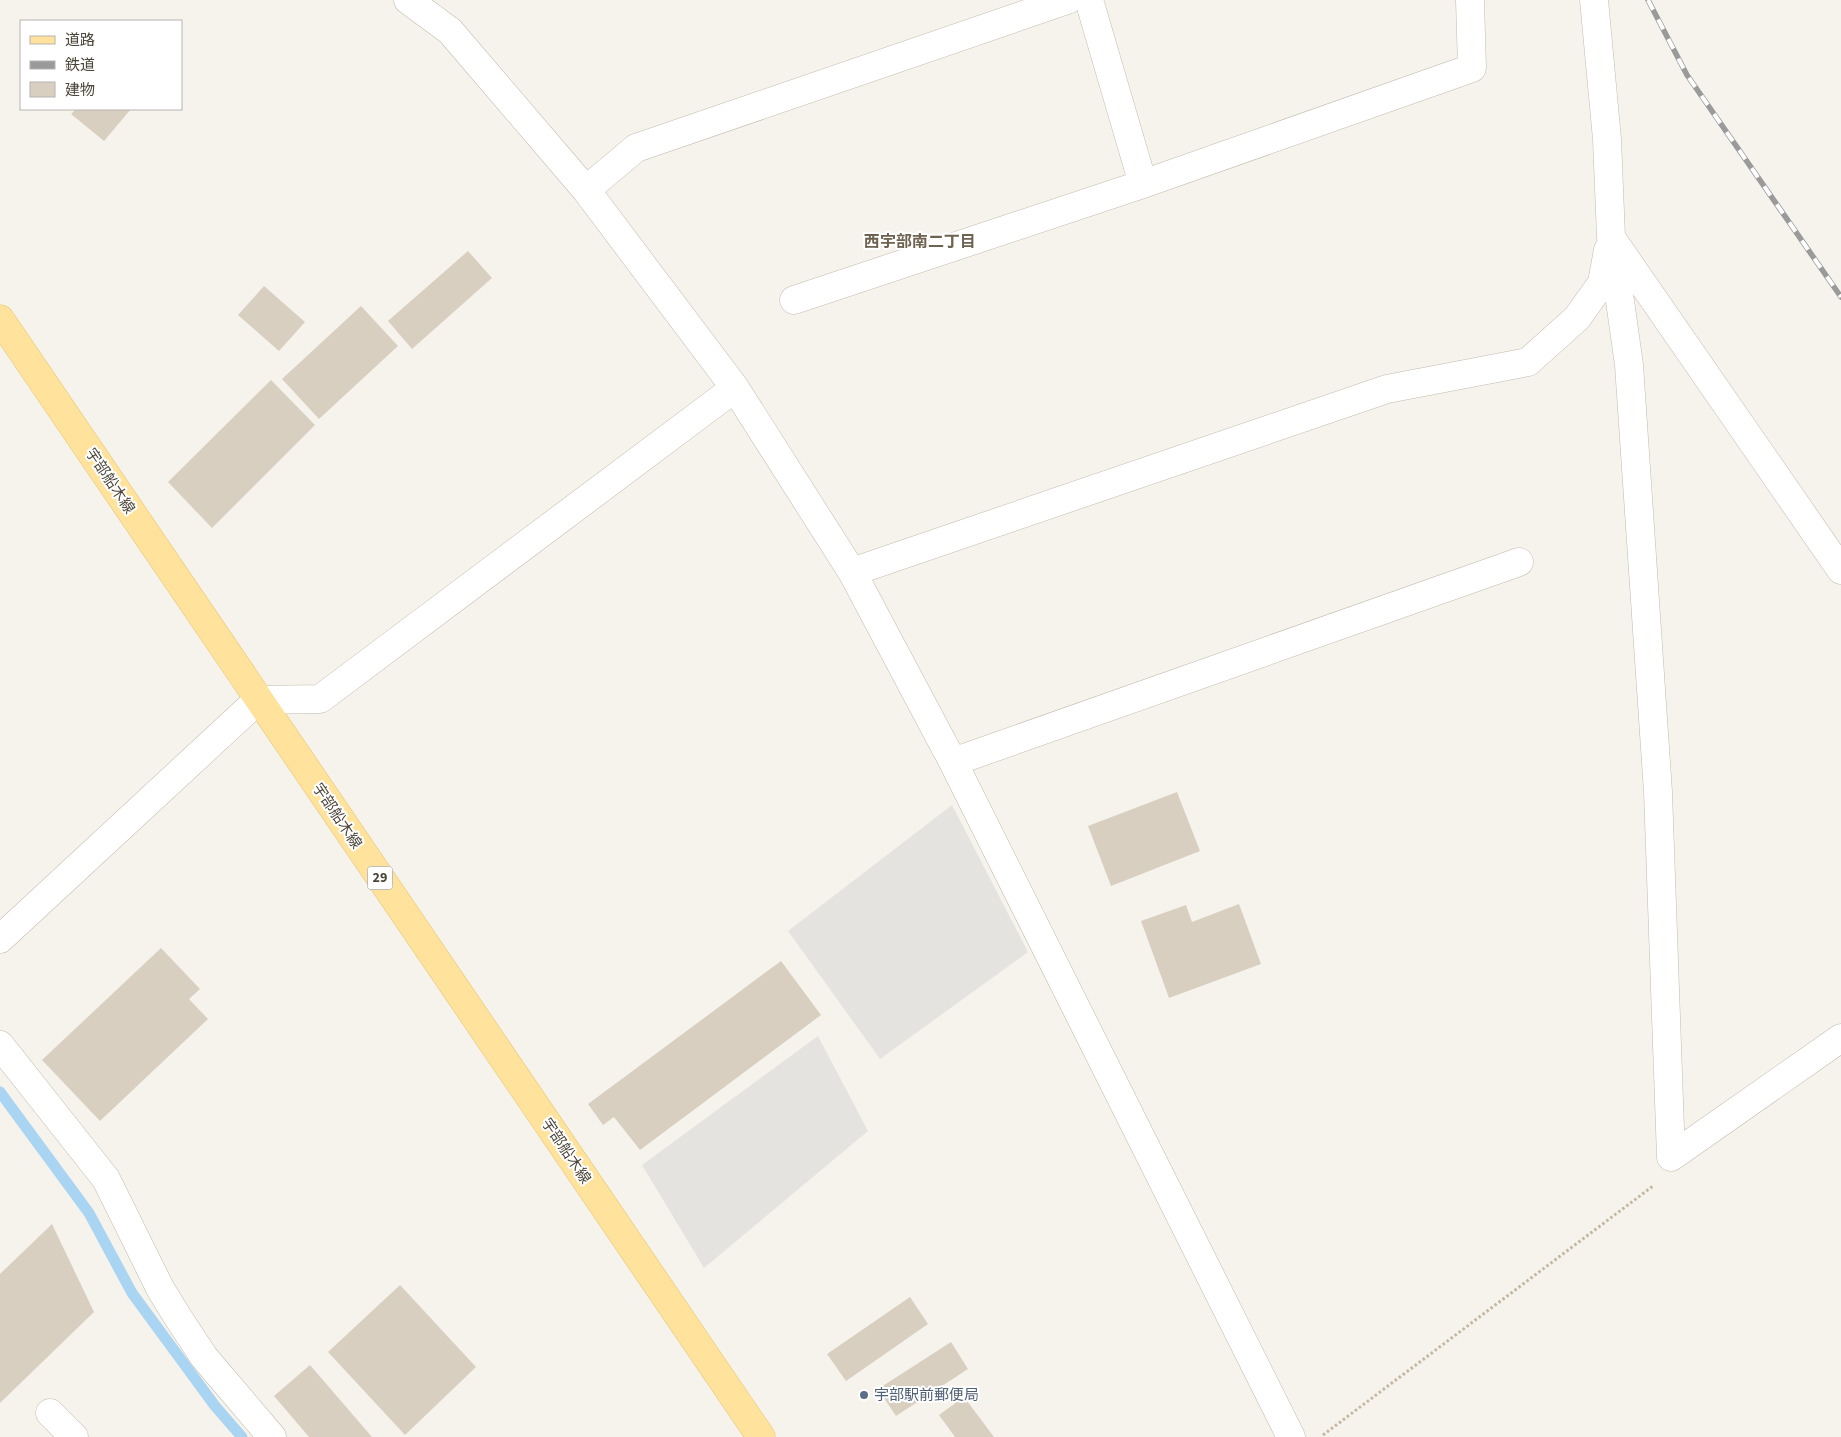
<svg xmlns="http://www.w3.org/2000/svg" width="1841" height="1437" font-family="'Source Sans 3','Noto Sans JP',sans-serif">
	<style>
		.parking { fill: #e5e3e0 }
		.lines { fill: none; stroke-linecap: round; stroke-linejoin: round }
		.stream { stroke: #a9d4f2; stroke-width: 11 }
		.building { fill: #d8cfc1 }
		.minor-casing { stroke: #c2bbae; stroke-width: 29 }
		.tertiary-casing { stroke: #c2bbae; stroke-width: 29 }
		.primary-casing { stroke: #e6c16a; stroke-width: 29 }
		.path { stroke: #c4b79f; stroke-width: 3; stroke-dasharray: 2.5 2.5; stroke-linecap: butt }
		.minor { stroke: #fff; stroke-width: 28 }
		.tertiary { stroke: #fff; stroke-width: 28 }
		.primary { stroke: #ffe39c; stroke-width: 28 }
		.rail-casing { stroke: #9a9a9a; stroke-width: 5.5 }
		.rail { stroke: #fff; stroke-width: 4; stroke-dasharray: 11; stroke-linecap: butt }
		.service-dot { fill: #5c6f8a; stroke: #fff; stroke-width: 2 }
		.labels { text-anchor: middle; dominant-baseline: central; stroke-width: 4; stroke-linejoin: round; paint-order: stroke }
		.shield { fill: #fff; stroke: #817c74; stroke-width: 1 }
		.shield-label { font-size: 14px; font-weight: bold; fill: #4b4439 }
		.street-label { font-size: 15px; fill: #4b4439; stroke: #fff }
		.service-label { font-size: 15px; fill: #4e5e75; stroke: #fff; text-anchor: start }
		.neighbourhood-label { font-size: 16px; font-weight: bold; fill: #6e6250; stroke: #fff }
	</style>
	<rect width="100%" height="100%" fill="#f6f3ec"/>
	<path class="parking" d="M 952,805 L 1028,952 L 880,1059 L 788,931 Z
		M 818,1036 L 868,1131 L 704,1268 L 642,1165 Z"/>
	<g class="lines">
		<path class="stream" d="M 0,1092 L 89,1213 L 132,1293 L 215,1406 L 242,1437"/>
	</g>
	<path class="building" d="M 76,109 L 131,109 L 104,141 L 71,114 Z
		M 468,251 L 492,278 L 412,349 L 388,321 Z
		M 264,286 L 305,322 L 279,351 L 238,315 Z
		M 361,306 L 398,346 L 319,419 L 282,379 Z
		M 271,380 L 315,425 L 212,528 L 168,482 Z
		M 1177,792 L 1200,851 L 1111,886 L 1088,826 Z
		M 1239,904 L 1261,964 L 1169,998 L 1141,921 L 1186,905 L 1192,922 Z
		M 161,948 L 200,989 L 189,999 L 208,1019 L 100,1121 L 42,1060 Z
		M 781,961 L 821,1015 L 640,1150 L 614,1117 L 603,1125 L 588,1104 Z
		M 52,1224 L 94,1312 L 0,1403 L 0,1274 Z
		M 400,1285 L 476,1367 L 405,1435 L 328,1352 Z
		M 910,1297 L 928,1324 L 846,1381 L 827,1354 Z
		M 951,1342 L 968,1369 L 896,1416 L 878,1389 Z
		M 310,1365 L 372,1437 L 309,1437 L 274,1396 Z
		M 964,1397 L 994,1437 L 955,1437 L 939,1415 Z"/>
	<g class="lines">
		<defs>
			<path id="minor" d="M 408,0 L 450,31 L 586,190 L 735,388 L 852,572 L 953,762 L 1291,1437
				M 1089,0 L 1143,184
				M 1594,0 L 1607,139 L 1611,237 L 1629,365 L 1658,792 L 1671,1157
				M 586,190 L 636,148 L 1067,0
				M 1614,242 L 1841,570
				M 794,300 L 1143,184 L 1472,68 L 1470,0
				M 852,572 L 1387,389 L 1528,362 L 1577,318 L 1602,283 L 1608,250
				M 258,700 L 320,699 L 735,388
				M 953,762 L 1519,562
				M 0,1045 L 106,1179 L 161,1290 L 179,1319 L 204,1357 L 272,1437
				M 1671,1157 L 1841,1038
				M 50,1413 L 74,1437"/>
			<path id="tertiary" d="M 0,939 L 258,700"/>
			<path id="primary" d="M 0,319 L 761,1437"/>
		</defs>
		<use href="#minor" class="minor-casing"/>
		<use href="#tertiary" class="tertiary-casing"/>
		<use href="#primary" class="primary-casing"/>
		<path class="path" d="M 1323,1435 L 1653,1186"/>
		<use href="#minor" class="minor"/>
		<use href="#tertiary" class="tertiary"/>
		<use href="#primary" class="primary"/>
		<defs>
			<path id="rail" d="M 1648,0 L 1687,75 L 1841,297"/>
		</defs>
		<use href="#rail" class="rail-casing"/>
		<use href="#rail" class="rail"/>
	</g>
	<circle class="service-dot" cx="864" cy="1395" r="5"/>
	<g class="labels">
		<rect class="shield" x="367.5" y="866.5" width="25" height="23" rx="4"/>
		<g class="shield-label">
			<text x="380" y="878">29</text>
		</g>
		<g class="street-label">
			<text transform="translate(110 481) rotate(56)">宇部船木線</text>
			<text transform="translate(337 816) rotate(56)">宇部船木線</text>
			<text transform="translate(566 1151) rotate(56)">宇部船木線</text>
		</g>
		<g class="service-label">
			<text x="874" y="1395">宇部駅前郵便局</text>
		</g>
		<g class="neighbourhood-label">
			<text x="920" y="242">西宇部南二丁目</text>
		</g>
	</g>
	<rect x="20" y="20" width="162" height="90" fill="#ffffff" stroke="#b7b4b0"/>
	<rect x="30" y="36" width="25" height="8" fill="#ffe39c" stroke="#b7b4b0"/>
	<text x="65" y="45" font-size="15" fill="#4b4439">道路</text>
	<rect x="30" y="61" width="25" height="8" fill="#9a9a9a" stroke="#b7b4b0"/>
	<text x="65" y="70" font-size="15" fill="#4b4439">鉄道</text>
	<rect x="30" y="82" width="25" height="15" fill="#d8cfc1" stroke="#b7b4b0"/>
	<text x="65" y="95" font-size="15" fill="#4b4439">建物</text>
</svg>
